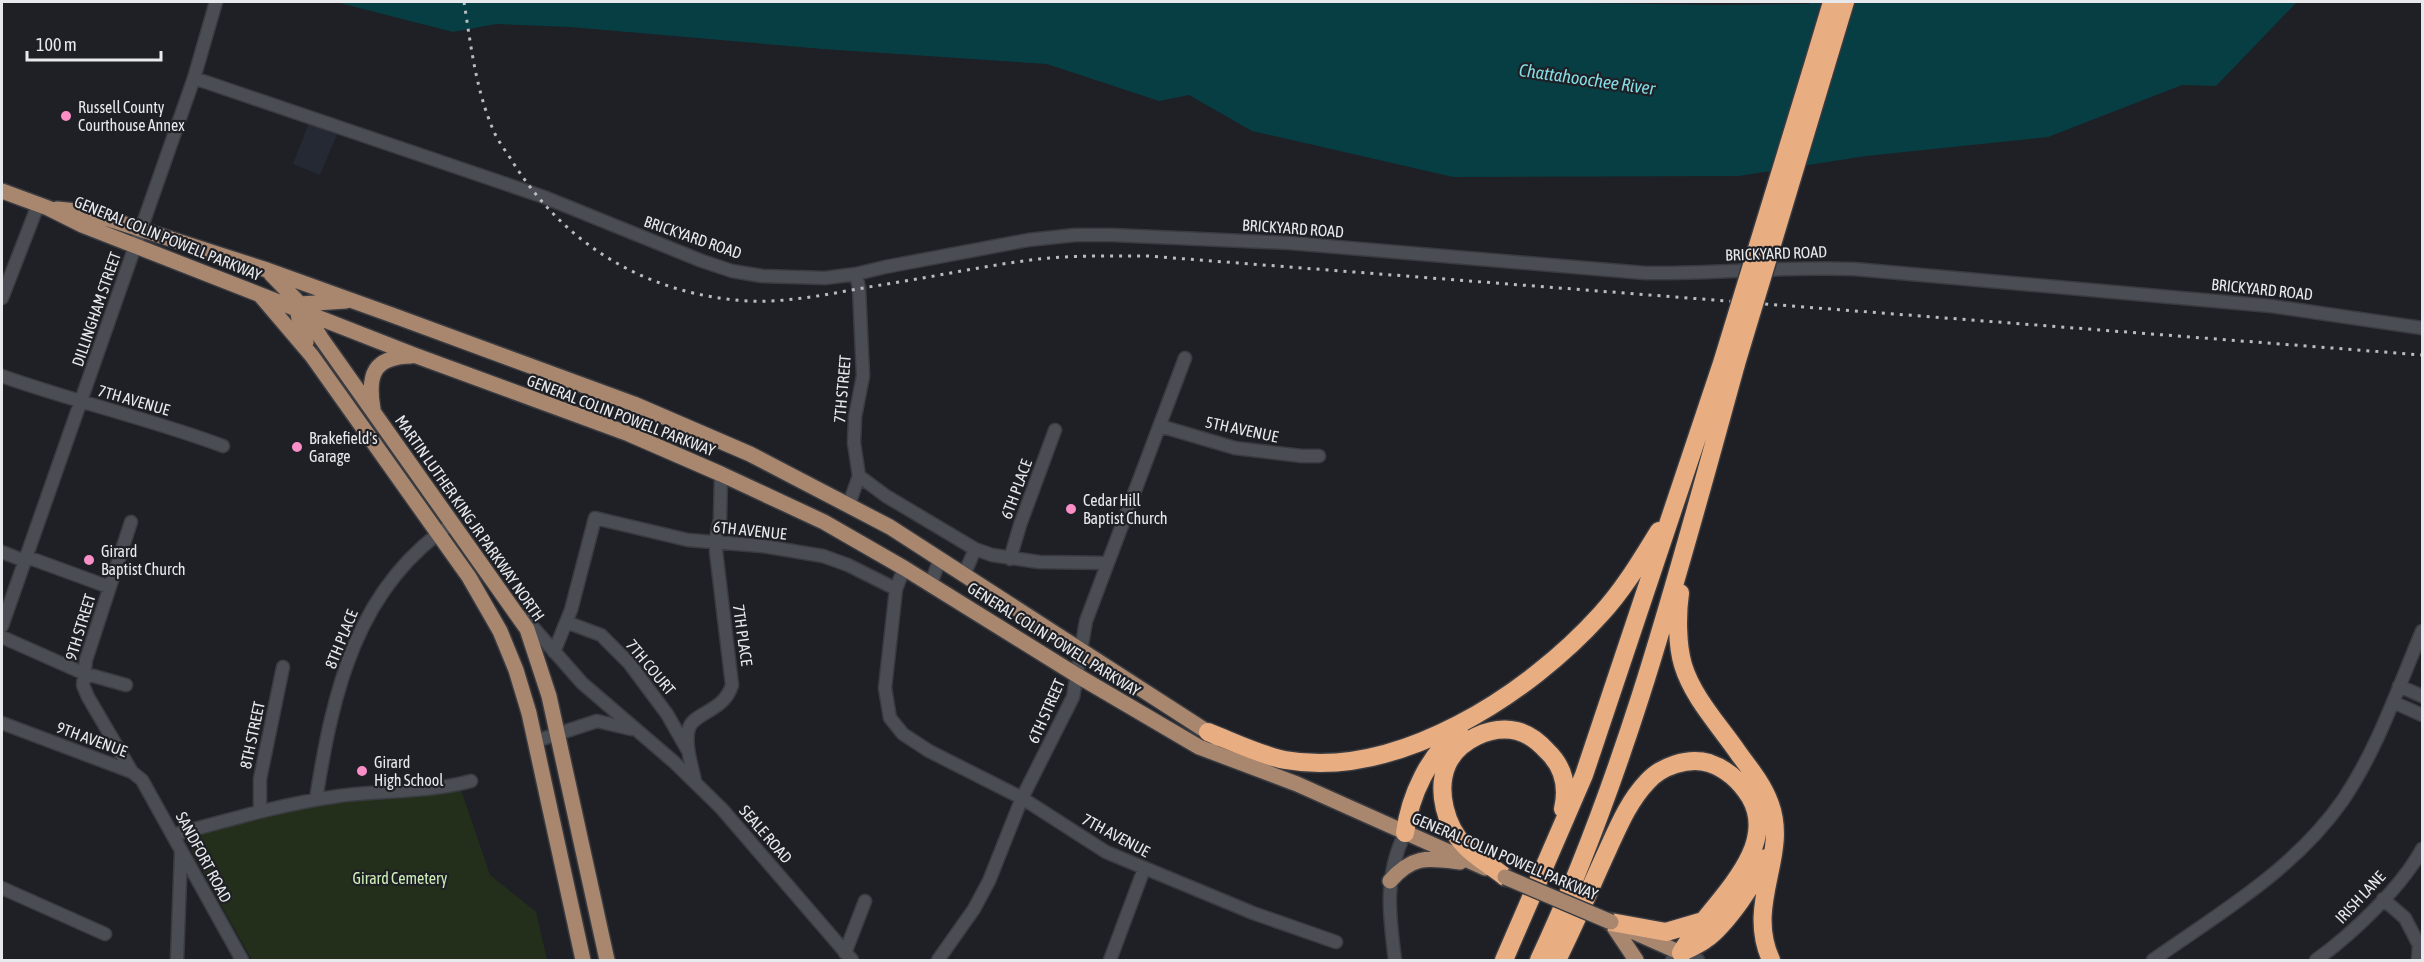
<svg xmlns="http://www.w3.org/2000/svg" width="2424" height="962" font-family="'Asap Condensed',sans-serif">
	<style>
		.built { fill: #252934 }
		.green { fill: #242f1b }
		.water { fill: #063e43 }
		.lines { fill: none; stroke-linecap: round; stroke-linejoin: round }
		.minor-casing { stroke: #393b40; stroke-width: 15 }
		.major-casing { stroke: #393b40; stroke-width: 18 }
		.highway-casing { stroke: #393b40; stroke-width: 21 }
		.minor { stroke: #4a4d53; stroke-width: 12 }
		.major { stroke: #a9876f; stroke-width: 15 }
		.highway { stroke: #e9ad82; stroke-width: 18 }
		.rail { stroke: #b9bbbe; stroke-width: 3; stroke-dasharray: 3 6; stroke-linecap: butt }
		.major-bridge-casing { stroke: #393b40; stroke-width: 18; stroke-linecap: butt }
		.highway-bridge-casing { stroke: #393b40; stroke-width: 21; stroke-linecap: butt }
		.major-bridge { stroke: #a9876f; stroke-width: 15 }
		.highway-bridge { stroke: #e9ad82; stroke-width: 18 }
		.poi-dot { fill: #fa8fc8; stroke: #1e2026; stroke-width: 2 }
		.labels { text-anchor: middle; dominant-baseline: central; stroke-width: 4.5; stroke-linejoin: round; paint-order: stroke }
		.poi-label { font-size: 16px; fill: #e7e9ec; stroke: #1e2026; text-anchor: start }
		.street-label { font-size: 16px; fill: #e7e9ec; stroke: #1e2026 }
		.park-label { font-size: 16px; fill: #ceefb5; stroke: #1e2026 }
		.water-label { font-size: 18px; font-style: italic; fill: #86dce4; stroke: #1e2026 }
	</style>
	<rect width="100%" height="100%" fill="#1e2026"/>
	<path class="built" d="M 309,123 L 337,134 L 320,175 L 293,164 Z"/>
	<path class="green" d="M 461,790 L 490,875 L 536,912 L 547,960 L 252,960 L 191,851 L 192,844 L 202,834 L 264,816 L 340,802 Z"/>
	<path class="water" d="M 336,2 L 1512,2 L 1724,5 L 1809,4 L 1809,2 L 2297,2 L 2216,86 L 2182,85 L 2048,137 L 1866,156 L 1739,176 L 1453,177 L 1252,131 L 1189,95 L 1159,101 L 1047,64 L 823,49 L 570,27 L 496,24 L 453,32 Z"/>
	<g class="lines">
		<defs>
			<path id="minor" d="M 194,78 L 544,197 L 702,261 L 732,271 L 762,276 L 825,278 L 856,274 L 885,267 L 1028,240 L 1075,235 L 1112,235 L 1290,243 L 1645,273 C 1715,274 1784,266 1854,269 L 2271,306 L 2422,328
				M 2,298 L 38,205
				M 2,376 C 75,402 151,419 223,446
				M 1160,426 L 1235,448 L 1302,456 L 1319,456
				M 859,476 L 886,496 L 975,549 L 992,555 L 1039,562 L 1108,563
				M 849,504 L 859,476 L 854,443 L 855,417 L 863,376 L 859,288 L 856,274
				M 131,522 L 86,660 L 83,685 L 88,697 L 132,772
				M 2,552 L 25,561
				M 27,557 L 109,587
				M 1010,559 L 1020,525 L 1055,430
				M 904,568 L 896,589 L 885,688 L 890,718 L 903,734 L 929,751 L 1022,798 L 1106,852 L 1253,913 L 1336,942
				M 964,575 L 975,549
				M 931,584 L 940,558
				M 524,617 L 582,683 L 674,762 L 722,809 L 852,960
				M 566,622 L 601,635 L 629,663 L 667,714 L 687,749
				M 2,626 L 194,78 L 216,2
				M 2,637 L 83,673 L 126,685
				M 554,652 L 571,610 L 595,518 L 688,540 L 762,546 L 823,556 L 848,565 L 896,589
				M 2399,686 L 2422,696
				M 2393,702 L 2422,715
				M 2,723 L 132,772 L 142,780 L 242,960
				M 536,741 L 597,721 L 631,729
				M 695,781 C 692,766 684,743 689,728 C 694,712 724,712 732,685 L 715,543 L 720,519 L 721,474
				M 316,799 C 333,692 356,587 453,523
				M 260,811 L 260,779 L 283,667
				M 173,835 C 228,820 282,804 339,796 C 383,790 427,793 471,781
				M 2,888 L 105,934
				M 2383,899 L 2405,918 L 2419,945 L 2418,960
				M 845,953 L 865,901
				M 177,960 L 181,852
				M 938,960 L 974,909 L 989,881 L 1022,798 L 1073,697 L 1086,621 L 1185,358
				M 1110,960 L 1144,869
				M 1395,960 C 1389,914 1384,876 1405,833
				M 1672,960 L 1681,953 L 1698,960
				M 2153,960 C 2221,912 2294,870 2343,800 C 2378,748 2398,688 2422,631
				M 2316,960 C 2351,935 2401,888 2422,849"/>
			<path id="major" d="M 2,191 L 48,208 L 82,225 L 414,355 L 629,434 L 721,474 L 824,522 L 904,568 L 1078,676 L 1199,747 L 1297,784 L 1485,868
				M 57,209 L 87,212 L 267,270 L 392,315 L 634,404 L 750,454 L 890,527 L 1217,738
				M 271,274 L 300,304 L 321,338 L 527,629 L 549,696 L 607,960
				M 260,295 L 312,356 L 469,577 L 500,631 L 516,670 L 529,713 L 583,960
				M 306,342 L 301,330 L 297,308 L 300,304 L 346,301
				M 373,409 C 367,374 374,357 411,356
				M 1390,881 C 1413,855 1427,858 1460,862
				M 1612,924 L 1636,960
				M 1627,929 L 1681,953"/>
			<path id="highway" d="M 1811,72 L 1832,2
				M 1823,75 L 1845,2
				M 1680,593 C 1677,614 1677,645 1683,665 C 1693,698 1720,726 1739,754 C 1751,770 1763,785 1770,804 C 1789,856 1745,903 1771,960
				M 1208,732 C 1231,741 1262,756 1285,760 C 1398,780 1529,694 1601,614 C 1624,589 1641,560 1659,531
				M 1405,833 C 1410,795 1429,755 1459,731
				M 1505,877 C 1493,867 1476,858 1465,846 C 1446,827 1436,791 1447,765 C 1458,740 1491,725 1517,731 C 1529,734 1539,742 1547,751 C 1564,767 1568,787 1563,809
				M 1611,922 L 1666,932 L 1700,922
				M 1681,953 C 1689,948 1699,945 1706,939 C 1726,925 1756,881 1766,858
				M 1504,960 L 1584,775 L 1723,360
				M 1539,960 C 1628,770 1680,566 1736,364
				M 1557,960 C 1575,924 1591,886 1608,849 C 1619,825 1629,801 1647,782 C 1661,766 1688,757 1709,763 C 1727,769 1740,781 1750,797 C 1782,852 1706,907 1681,953"/>
		</defs>
		<use href="#minor" class="minor-casing"/>
		<use href="#major" class="major-casing"/>
		<use href="#highway" class="highway-casing"/>
		<use href="#minor" class="minor"/>
		<use href="#major" class="major"/>
		<use href="#highway" class="highway"/>
		<path class="rail" d="M 464,2 C 471,46 476,92 495,134 C 500,144 508,154 514,164 C 567,247 649,295 748,301 C 795,303 841,291 887,284 C 938,276 988,265 1039,259 C 1075,255 1112,256 1148,256 L 2422,355"/>
		<defs>
			<path id="major-bridge" d="M 1505,877 L 1611,922"/>
			<path id="highway-bridge" d="M 1723,360 L 1811,72
				M 1736,364 L 1823,75"/>
		</defs>
		<use href="#major-bridge" class="major-bridge-casing"/>
		<use href="#highway-bridge" class="highway-bridge-casing"/>
		<use href="#major-bridge" class="major-bridge"/>
		<use href="#highway-bridge" class="highway-bridge"/>
	</g>
	<g class="poi-dot">
		<circle cx="66" cy="116" r="6"/>
		<circle cx="297" cy="447" r="6"/>
		<circle cx="1071" cy="509" r="6"/>
		<circle cx="89" cy="560" r="6"/>
		<circle cx="362" cy="771" r="6"/>
	</g>
	<g class="labels">
		<g class="poi-label">
			<text x="78" y="107">Russell County<tspan x="78" dy="18">Courthouse Annex</tspan></text>
			<text x="309" y="438">Brakefield's<tspan x="309" dy="18">Garage</tspan></text>
			<text x="1083" y="500">Cedar Hill<tspan x="1083" dy="18">Baptist Church</tspan></text>
			<text x="101" y="551">Girard<tspan x="101" dy="18">Baptist Church</tspan></text>
			<text x="374" y="762">Girard<tspan x="374" dy="18">High School</tspan></text>
		</g>
		<g class="street-label">
			<text transform="translate(1293 228) rotate(4)">BRICKYARD ROAD</text>
			<text transform="translate(693 237) rotate(19)">BRICKYARD ROAD</text>
			<text transform="translate(168 238) rotate(22)">GENERAL COLIN POWELL PARKWAY</text>
			<text transform="translate(1776 253) rotate(-2)">BRICKYARD ROAD</text>
			<text transform="translate(2262 289) rotate(6)">BRICKYARD ROAD</text>
			<text transform="translate(96 309) rotate(-71)">DILLINGHAM STREET</text>
			<text transform="translate(842 389) rotate(-85)">7TH STREET</text>
			<text transform="translate(134 400) rotate(16)">7TH AVENUE</text>
			<text transform="translate(621 415) rotate(21)">GENERAL COLIN POWELL PARKWAY</text>
			<text transform="translate(1242 429) rotate(12)">5TH AVENUE</text>
			<text transform="translate(1016 489) rotate(-70)">6TH PLACE</text>
			<text transform="translate(470 518) rotate(55)">MARTIN LUTHER KING JR PARKWAY NORTH</text>
			<text transform="translate(750 530) rotate(6)">6TH AVENUE</text>
			<text transform="translate(80 627) rotate(-73)">9TH STREET</text>
			<text transform="translate(743 635) rotate(82)">7TH PLACE</text>
			<text transform="translate(341 639) rotate(-68)">8TH PLACE</text>
			<text transform="translate(1054 639) rotate(32)">GENERAL COLIN POWELL PARKWAY</text>
			<text transform="translate(651 667) rotate(50)">7TH COURT</text>
			<text transform="translate(1046 711) rotate(-66)">6TH STREET</text>
			<text transform="translate(252 735) rotate(-78)">8TH STREET</text>
			<text transform="translate(92 739) rotate(20)">9TH AVENUE</text>
			<text transform="translate(766 834) rotate(49)">SEALE ROAD</text>
			<text transform="translate(1116 835) rotate(28)">7TH AVENUE</text>
			<text transform="translate(1505 856) rotate(23)">GENERAL COLIN POWELL PARKWAY</text>
			<text transform="translate(204 857) rotate(62)">SANDFORT ROAD</text>
			<text transform="translate(2360 897) rotate(-47)">IRISH LANE</text>
		</g>
		<g class="park-label">
			<text x="400" y="878">Girard Cemetery</text>
		</g>
		<g class="water-label">
			<text transform="translate(1587 79) rotate(8)">Chattahoochee River</text>
		</g>
	</g>
	<rect width="2424" height="962" fill="none" stroke="#e7e9ec" stroke-width="6"/>
	<path d="M27 51v9h134v-9" fill="none" stroke="#e7e9ec" stroke-width="3"/>
	<text x="36" y="51" font-size="18" fill="#e7e9ec" stroke="#1e2026" stroke-width="4.5" paint-order="stroke">100 m</text>
</svg>
